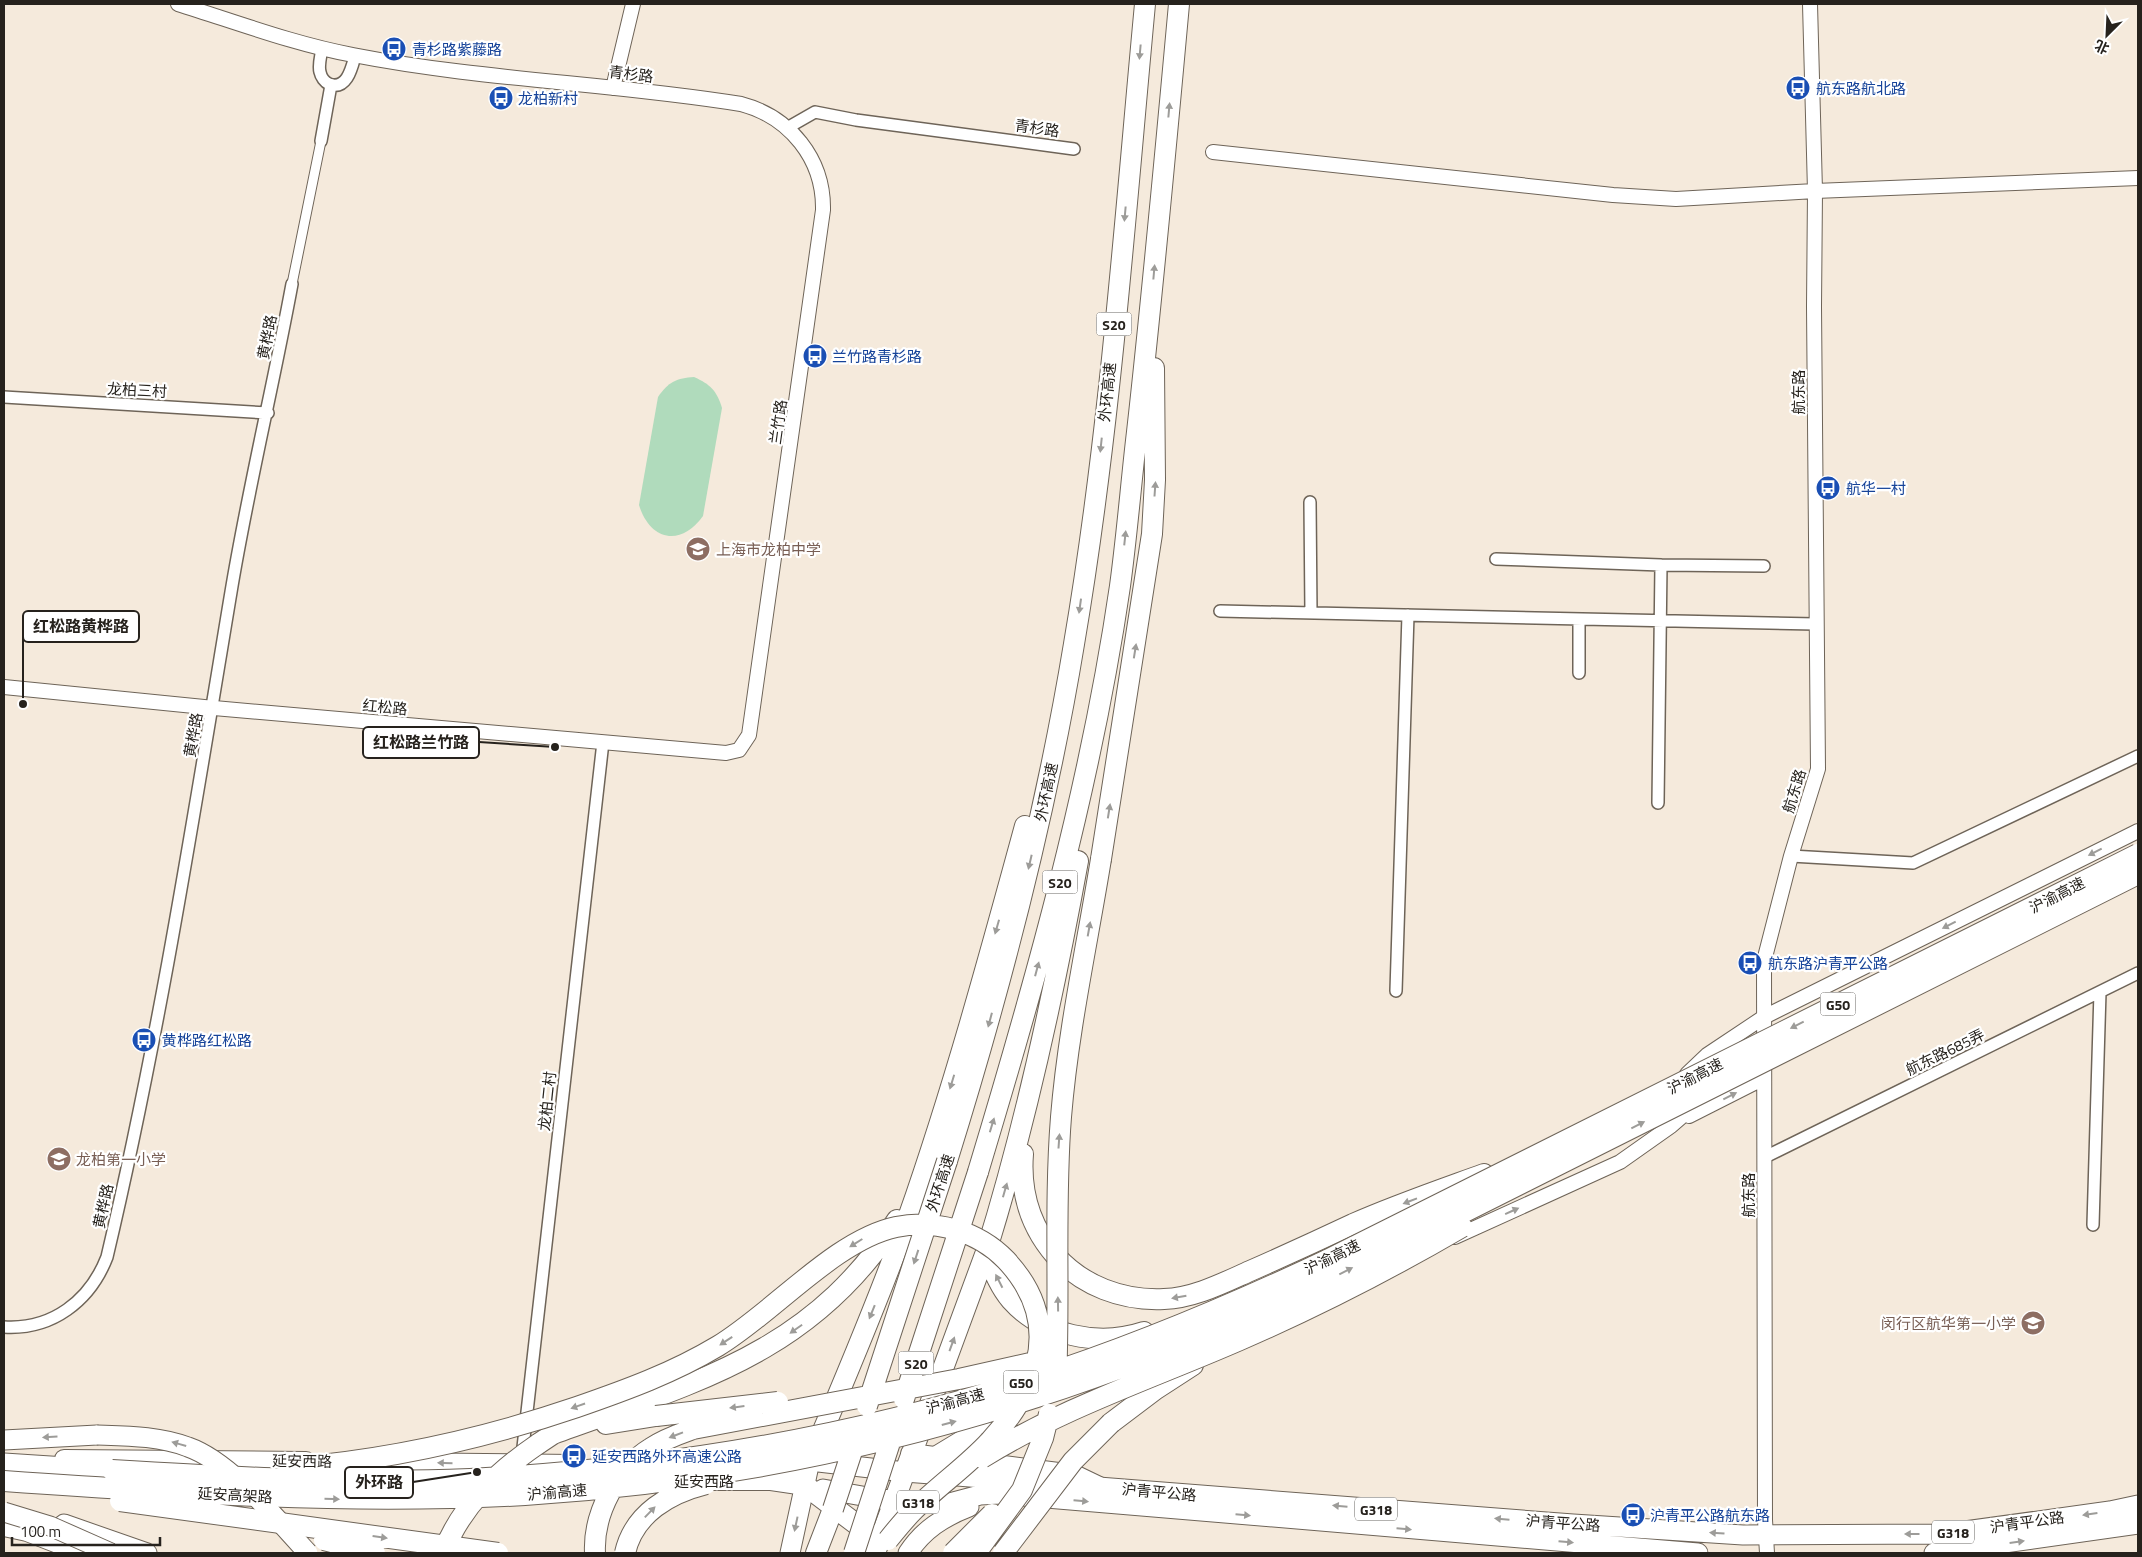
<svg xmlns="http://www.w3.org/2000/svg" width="2142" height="1557" font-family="'Titillium Web','Noto Sans SC',sans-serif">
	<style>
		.green { fill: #b0dbbc }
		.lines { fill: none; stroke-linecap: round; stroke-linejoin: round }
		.pedestrian-casing { stroke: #6e6458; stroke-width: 11 }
		.minor-casing { stroke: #6e6458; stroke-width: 14 }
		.tertiary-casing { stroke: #6e6458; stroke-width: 16 }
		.primary-casing { stroke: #6e6458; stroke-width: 20 }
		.trunk-casing { stroke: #6e6458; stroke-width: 21 }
		.motorway-casing { stroke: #6e6458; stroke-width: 22 }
		.pedestrian { stroke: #fff; stroke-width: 9 }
		.minor { stroke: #fff; stroke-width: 11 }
		.tertiary { stroke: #fff; stroke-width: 14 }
		.primary { stroke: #fff; stroke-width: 18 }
		.trunk { stroke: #fff; stroke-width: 19 }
		.motorway { stroke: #fff; stroke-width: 20 }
		.trunk-bridge-casing { stroke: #6e6458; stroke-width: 21; stroke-linecap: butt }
		.motorway-bridge-casing { stroke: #6e6458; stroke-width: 22; stroke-linecap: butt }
		.trunk-bridge { stroke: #fff; stroke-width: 19 }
		.motorway-bridge { stroke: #fff; stroke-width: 20 }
		.oneway { fill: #9d9c99 }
		.labels { text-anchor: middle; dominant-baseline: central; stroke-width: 4.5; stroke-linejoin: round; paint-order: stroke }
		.shield { fill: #fff; stroke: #676461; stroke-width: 1 }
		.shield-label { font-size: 14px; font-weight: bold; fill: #26221d }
		.transit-label { font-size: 15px; fill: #164399; stroke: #fff; text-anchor: start }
		.street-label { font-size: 15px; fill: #26221d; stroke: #fff }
		.education-label { font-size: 15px; fill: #785e54; stroke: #fff; text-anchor: start }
		.leader { fill: none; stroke: #26221d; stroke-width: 2 }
		.callout-dot { fill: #26221d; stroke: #fff; stroke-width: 2 }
		.callout { fill: #fff; stroke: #26221d; stroke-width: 2 }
		.callout-label { font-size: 16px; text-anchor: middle; font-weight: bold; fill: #26221d }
	</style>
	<rect width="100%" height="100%" fill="#f5eadc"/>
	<path class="green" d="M 694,377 C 710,384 717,391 722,408 L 703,516 C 681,547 650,541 639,505 L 658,397 C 668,382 677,378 694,377 Z"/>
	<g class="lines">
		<defs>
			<path id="pedestrian" d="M 292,284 L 321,141"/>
			<path id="minor" d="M 322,48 C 321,56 318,65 320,72 C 321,77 325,82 329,84 C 347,91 352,67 355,56
				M 787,128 L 815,112 L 856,120 L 1074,149
				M 321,141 L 331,85
				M 4,397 L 268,413
				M 1310,502 L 1311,613
				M 1496,559 L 1661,565
				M 1220,611 L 1815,624
				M 1579,673 L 1579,619
				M 1658,803 L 1661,565 L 1764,566
				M 1791,856 L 1913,863 L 2138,756
				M 1396,991 L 1408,615
				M 1765,1157 L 2138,973
				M 2093,1225 L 2100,992
				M 4,1327 C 52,1330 90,1301 107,1257 C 159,1037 194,814 231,592 C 248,489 273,387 292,284
				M 522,1456 L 603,742"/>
			<path id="tertiary" d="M 613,88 L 633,4
				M 1213,152 L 1613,195 L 1676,199 L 1815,191 L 2138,178
				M 4,687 L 214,708 L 726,753 L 739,750 L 749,735 L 823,210 C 824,159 790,117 741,104 C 612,83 481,80 353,55 C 294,44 236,22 178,4
				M 1687,1074 L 1707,1055 L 1764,1017 L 2138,831
				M 1689,1116 L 1764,1078
				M 1455,1237 L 1620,1162 L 1671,1126 L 1701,1100
				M 943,1457 L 988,1439
				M 928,1458 L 999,1415
				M 1767,1553 L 1765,1520 L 1764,961 L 1791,856 L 1818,769 L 1814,307 L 1815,191 L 1810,4"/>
			<path id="primary" d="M 64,1459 L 306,1461
				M 384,1462 L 573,1464
				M 709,1481 L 771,1481 L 805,1486
				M 4,1527 L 27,1532 L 81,1553"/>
			<path id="trunk" d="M 4,1440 L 97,1435
				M 4,1463 L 112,1470
				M 823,1489 L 879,1499 L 946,1504 L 980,1495 L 1000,1494 L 1698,1553
				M 64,1524 L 147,1553
				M 790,1553 L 810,1461 L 905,1472 L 1573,1524 L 1743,1535 L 1943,1534 L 2110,1511 L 2138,1505
				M 908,1553 C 923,1530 943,1517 969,1507
				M 1934,1553 L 2138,1524"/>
			<path id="motorway" d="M 1101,859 L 1152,534 L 1155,480 L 1154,368
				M 1023,1154 C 1020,1192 1030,1226 1055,1255 C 1082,1286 1123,1301 1164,1299 C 1194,1298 1223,1283 1250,1271 C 1284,1256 1319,1240 1353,1224 C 1396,1205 1440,1190 1484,1174
				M 947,1161 C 1000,991 1045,820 1074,644 C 1110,433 1125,217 1145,4
				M 978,1172 C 1036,980 1091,785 1120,586 C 1127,535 1131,483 1137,432 C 1153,289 1166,147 1179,4
				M 986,1252 C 993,1269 999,1286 1011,1300 C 1043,1336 1099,1347 1144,1332
				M 1111,1423 L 1156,1389 L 1193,1365
				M 606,1424 L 656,1416
				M 538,1444 L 553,1434 C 693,1383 812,1354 897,1220
				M 816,1447 C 848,1372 880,1296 908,1218 C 953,1090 989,958 1025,826
				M 911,1454 L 1074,1475 L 1099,1487
				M 774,1462 L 876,1539
				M 816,1553 L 833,1509
				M 875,1553 L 986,1252 C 1026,1124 1054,993 1078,861"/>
		</defs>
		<use href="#pedestrian" class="pedestrian-casing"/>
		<use href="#minor" class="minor-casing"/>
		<use href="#tertiary" class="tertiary-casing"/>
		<use href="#primary" class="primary-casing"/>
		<use href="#trunk" class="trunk-casing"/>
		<use href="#motorway" class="motorway-casing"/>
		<use href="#pedestrian" class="pedestrian"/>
		<use href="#minor" class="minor"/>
		<use href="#tertiary" class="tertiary"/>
		<use href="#primary" class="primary"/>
		<use href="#trunk" class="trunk"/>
		<use href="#motorway" class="motorway"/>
		<defs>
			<path id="trunk-bridge" d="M 97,1435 C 128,1436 159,1436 188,1447 C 231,1462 277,1520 308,1553
				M 4,1512 L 50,1526 L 111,1553"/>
			<path id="motorway-bridge" d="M 1056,1381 C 1060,1293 1054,1205 1061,1117 C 1068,1031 1087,945 1101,859
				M 904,1399 L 978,1172
				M 867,1406 L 947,1161
				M 656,1416 L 778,1402
				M 982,1458 C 1062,1408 1153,1378 1240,1340 C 1316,1307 1390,1269 1462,1227
				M 289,1468 C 388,1460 483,1439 577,1407 C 626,1390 673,1373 718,1346 C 773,1313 835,1240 896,1227 C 935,1219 978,1231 1006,1260 C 1063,1321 1040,1386 990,1441 C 967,1466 938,1486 914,1510 C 905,1519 896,1530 888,1540
				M 112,1470 C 231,1477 350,1484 470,1479 C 660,1469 851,1438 1032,1379 C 1134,1346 1232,1305 1329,1259 L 2138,854
				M 4,1481 C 177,1493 351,1505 525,1495 C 698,1484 873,1450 1037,1397 C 1140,1364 1239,1322 1337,1276 L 2138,874
				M 120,1501 L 498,1553
				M 833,1509 L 857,1436
				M 324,1540 L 375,1553
				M 443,1553 C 461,1506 497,1472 538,1444
				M 595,1553 C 593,1513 617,1469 651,1448 C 664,1439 679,1434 693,1429 L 959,1379 L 1048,1359
				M 625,1553 C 634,1513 670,1493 706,1484
				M 854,1553 L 895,1427
				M 953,1553 L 992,1514
				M 976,1553 L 1022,1490 L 1043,1438 L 1049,1414
				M 1003,1553 L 1073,1461 L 1111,1423"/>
		</defs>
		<use href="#trunk-bridge" class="trunk-bridge-casing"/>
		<use href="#motorway-bridge" class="motorway-bridge-casing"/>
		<use href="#trunk-bridge" class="trunk-bridge"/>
		<use href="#motorway-bridge" class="motorway-bridge"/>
	</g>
	<defs><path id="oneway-solid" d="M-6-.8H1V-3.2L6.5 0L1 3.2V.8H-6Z" transform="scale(1.25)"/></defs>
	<g class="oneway">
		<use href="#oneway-solid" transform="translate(1140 52) rotate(95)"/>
		<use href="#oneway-solid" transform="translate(1169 110) rotate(-85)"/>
		<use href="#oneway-solid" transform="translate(1125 214) rotate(95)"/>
		<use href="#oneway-solid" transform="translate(1154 272) rotate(-85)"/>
		<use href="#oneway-solid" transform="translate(1101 445) rotate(96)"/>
		<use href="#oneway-solid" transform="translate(1155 489) rotate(-86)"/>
		<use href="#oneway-solid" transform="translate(1125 538) rotate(-84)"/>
		<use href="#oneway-solid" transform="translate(1080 606) rotate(98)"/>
		<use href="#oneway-solid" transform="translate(1135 651) rotate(-81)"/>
		<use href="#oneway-solid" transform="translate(1109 811) rotate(-81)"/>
		<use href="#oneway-solid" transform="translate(2095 852) rotate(153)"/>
		<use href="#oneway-solid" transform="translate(1030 862) rotate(103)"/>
		<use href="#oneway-solid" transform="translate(1949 925) rotate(153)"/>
		<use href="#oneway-solid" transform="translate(997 927) rotate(106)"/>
		<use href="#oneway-solid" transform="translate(1089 929) rotate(-80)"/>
		<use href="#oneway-solid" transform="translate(1037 969) rotate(-75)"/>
		<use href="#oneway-solid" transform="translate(990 1020) rotate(105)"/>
		<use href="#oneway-solid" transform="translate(1797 1025) rotate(153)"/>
		<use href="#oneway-solid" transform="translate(952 1082) rotate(107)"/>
		<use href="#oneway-solid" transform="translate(1730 1096) rotate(-27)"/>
		<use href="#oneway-solid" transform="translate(992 1125) rotate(-73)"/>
		<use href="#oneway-solid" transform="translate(1638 1125) rotate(-27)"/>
		<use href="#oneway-solid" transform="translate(1059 1141) rotate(-86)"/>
		<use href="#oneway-solid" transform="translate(1005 1190) rotate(-74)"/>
		<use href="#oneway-solid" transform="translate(1410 1201) rotate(159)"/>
		<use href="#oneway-solid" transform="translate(1512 1211) rotate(-24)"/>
		<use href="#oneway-solid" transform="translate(856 1243) rotate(148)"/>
		<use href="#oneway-solid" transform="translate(916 1257) rotate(108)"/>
		<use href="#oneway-solid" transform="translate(1346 1271) rotate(-27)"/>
		<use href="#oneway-solid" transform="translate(999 1281) rotate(-117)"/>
		<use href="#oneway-solid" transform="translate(1179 1297) rotate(170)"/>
		<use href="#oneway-solid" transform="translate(1058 1304) rotate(-91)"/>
		<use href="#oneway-solid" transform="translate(872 1312) rotate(112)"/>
		<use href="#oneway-solid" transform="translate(796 1329) rotate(145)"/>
		<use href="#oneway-solid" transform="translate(726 1341) rotate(147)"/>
		<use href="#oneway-solid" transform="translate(952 1344) rotate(-70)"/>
		<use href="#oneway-solid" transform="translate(578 1406) rotate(161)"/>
		<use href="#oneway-solid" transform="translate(737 1407) rotate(173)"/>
		<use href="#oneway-solid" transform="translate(949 1423) rotate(-15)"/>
		<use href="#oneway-solid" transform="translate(676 1435) rotate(159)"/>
		<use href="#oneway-solid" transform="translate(50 1437) rotate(177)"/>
		<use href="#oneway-solid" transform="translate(179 1444) rotate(-164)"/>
		<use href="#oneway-solid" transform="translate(445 1463) rotate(-179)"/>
		<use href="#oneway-solid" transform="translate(332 1499) rotate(1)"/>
		<use href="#oneway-solid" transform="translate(1081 1501) rotate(5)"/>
		<use href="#oneway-solid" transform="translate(1340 1506) rotate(-175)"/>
		<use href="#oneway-solid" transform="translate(650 1512) rotate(-46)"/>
		<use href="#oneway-solid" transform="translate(2090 1514) rotate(172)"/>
		<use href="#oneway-solid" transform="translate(1243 1515) rotate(5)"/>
		<use href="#oneway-solid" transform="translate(1502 1519) rotate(-175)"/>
		<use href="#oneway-solid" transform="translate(796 1524) rotate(102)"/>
		<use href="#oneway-solid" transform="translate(1404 1529) rotate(5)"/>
		<use href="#oneway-solid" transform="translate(1717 1533) rotate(-176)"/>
		<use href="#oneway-solid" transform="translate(1912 1534) rotate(180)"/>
		<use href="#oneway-solid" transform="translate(380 1537) rotate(8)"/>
		<use href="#oneway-solid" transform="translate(1566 1542) rotate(5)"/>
		<use href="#oneway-solid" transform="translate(2017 1542) rotate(-8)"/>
	</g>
	<defs>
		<symbol id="bus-disc" viewBox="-11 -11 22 22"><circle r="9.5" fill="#1a4fb4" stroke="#fff"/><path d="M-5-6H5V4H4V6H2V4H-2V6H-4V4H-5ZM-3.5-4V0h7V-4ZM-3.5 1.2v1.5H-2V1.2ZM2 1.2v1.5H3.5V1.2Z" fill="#fff"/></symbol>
		<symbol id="school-disc" viewBox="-11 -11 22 22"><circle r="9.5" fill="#8d6e63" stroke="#fff"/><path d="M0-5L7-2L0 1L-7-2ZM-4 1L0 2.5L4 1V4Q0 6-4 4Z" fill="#fff"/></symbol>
	</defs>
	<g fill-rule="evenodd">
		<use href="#bus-disc" x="380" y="35" width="28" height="28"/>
		<use href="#bus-disc" x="1784" y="74" width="28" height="28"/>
		<use href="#bus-disc" x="487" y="84" width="28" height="28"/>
		<use href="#bus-disc" x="801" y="342" width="28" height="28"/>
		<use href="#bus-disc" x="1814" y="474" width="28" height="28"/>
		<use href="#school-disc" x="684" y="535" width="28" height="28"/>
		<use href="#bus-disc" x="1736" y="949" width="28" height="28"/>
		<use href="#bus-disc" x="130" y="1026" width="28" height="28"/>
		<use href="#school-disc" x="45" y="1145" width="28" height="28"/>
		<use href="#school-disc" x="2019" y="1309" width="28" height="28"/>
		<use href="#bus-disc" x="560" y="1442" width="28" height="28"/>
		<use href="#bus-disc" x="1619" y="1501" width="28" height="28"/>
	</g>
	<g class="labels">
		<g class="shield">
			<rect x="1096.5" y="312.5" width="35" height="23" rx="4"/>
			<rect x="1042.5" y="870.5" width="35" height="23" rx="4"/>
			<rect x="1820.5" y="992.5" width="35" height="23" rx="4"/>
			<rect x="898.5" y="1351.5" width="35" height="23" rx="4"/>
			<rect x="1003.5" y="1370.5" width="35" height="23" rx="4"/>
			<rect x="897" y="1490.5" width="42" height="23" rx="4"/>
			<rect x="1355" y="1497.5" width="42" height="23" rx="4"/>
			<rect x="1932" y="1520.5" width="42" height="23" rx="4"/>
		</g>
		<g class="shield-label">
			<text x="1114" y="324">S20</text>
			<text x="1060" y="882">S20</text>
			<text x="1838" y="1004">G50</text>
			<text x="916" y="1363">S20</text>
			<text x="1021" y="1382">G50</text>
			<text x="918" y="1502">G318</text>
			<text x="1376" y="1509">G318</text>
			<text x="1953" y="1532">G318</text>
		</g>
		<g class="transit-label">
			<text x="412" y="49">青杉路紫藤路</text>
			<text x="1816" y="88">航东路航北路</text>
			<text x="518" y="98">龙柏新村</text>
			<text x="832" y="356">兰竹路青杉路</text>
			<text x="1846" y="488">航华一村</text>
			<text x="1768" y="963">航东路沪青平公路</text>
			<text x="162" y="1040">黄桦路红松路</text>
			<text x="592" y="1456">延安西路外环高速公路</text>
			<text x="1650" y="1515">沪青平公路航东路</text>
		</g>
		<g class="street-label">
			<text transform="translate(631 74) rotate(7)">青杉路</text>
			<text transform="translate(1037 128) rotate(8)">青杉路</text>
			<text transform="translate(267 337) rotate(-79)">黄桦路</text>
			<text transform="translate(137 390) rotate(3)">龙柏三村</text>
			<text transform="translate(1107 392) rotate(-84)">外环高速</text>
			<text transform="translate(1798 392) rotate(-90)">航东路</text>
			<text transform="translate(778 422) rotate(-82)">兰竹路</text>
			<text transform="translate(385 707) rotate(5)">红松路</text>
			<text transform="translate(193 735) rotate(-80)">黄桦路</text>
			<text transform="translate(1794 791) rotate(-73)">航东路</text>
			<text transform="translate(1046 792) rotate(-78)">外环高速</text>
			<text transform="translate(2057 895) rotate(-27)">沪渝高速</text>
			<text transform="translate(1945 1052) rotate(-26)">航东路685弄</text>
			<text transform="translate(1695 1076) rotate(-27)">沪渝高速</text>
			<text transform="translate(547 1101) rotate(-84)">龙柏二村</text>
			<text transform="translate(940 1183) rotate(-72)">外环高速</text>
			<text transform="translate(1748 1195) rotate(-90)">航东路</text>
			<text transform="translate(103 1206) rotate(-78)">黄桦路</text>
			<text transform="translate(1332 1257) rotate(-26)">沪渝高速</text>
			<text transform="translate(955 1401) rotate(-15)">沪渝高速</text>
			<text transform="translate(302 1461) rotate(1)">延安西路</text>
			<text x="704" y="1481">延安西路</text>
			<text transform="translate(557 1492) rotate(-5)">沪渝高速</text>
			<text transform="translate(1159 1492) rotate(5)">沪青平公路</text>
			<text transform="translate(235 1495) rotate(3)">延安高架路</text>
			<text transform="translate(2027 1522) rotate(-8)">沪青平公路</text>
			<text transform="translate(1563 1523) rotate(4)">沪青平公路</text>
		</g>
		<g class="education-label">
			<text x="716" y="549">上海市龙柏中学</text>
			<text x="76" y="1159">龙柏第一小学</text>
			<text x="2016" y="1323" text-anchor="end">闵行区航华第一小学</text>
		</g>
	</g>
	<path class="leader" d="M23 704L23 627M555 747L479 742M477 1472L413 1482"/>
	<g class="callout-dot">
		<circle cx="23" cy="704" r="5"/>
		<circle cx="555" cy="747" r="5"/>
		<circle cx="477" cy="1472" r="5"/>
	</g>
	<g class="callout">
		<rect x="23" y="611" width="116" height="31" rx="5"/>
		<rect x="363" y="727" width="116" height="31" rx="5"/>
		<rect x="345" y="1467" width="68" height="31" rx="5"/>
	</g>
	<g class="callout-label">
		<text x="81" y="632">红松路黄桦路</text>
		<text x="421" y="748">红松路兰竹路</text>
		<text x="379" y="1488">外环路</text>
	</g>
	<rect width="2142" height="1557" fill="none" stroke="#26221d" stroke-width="10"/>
	<g transform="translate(2107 35) rotate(204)" stroke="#ffffff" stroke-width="4" paint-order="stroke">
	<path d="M0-4L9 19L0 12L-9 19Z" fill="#26221d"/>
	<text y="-8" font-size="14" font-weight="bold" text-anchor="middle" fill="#26221d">北</text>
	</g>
	<path d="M12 1537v8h148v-8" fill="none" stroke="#26221d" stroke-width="2.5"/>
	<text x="20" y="1537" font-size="15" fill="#26221d" stroke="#ffffff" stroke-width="4" paint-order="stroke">100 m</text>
</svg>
